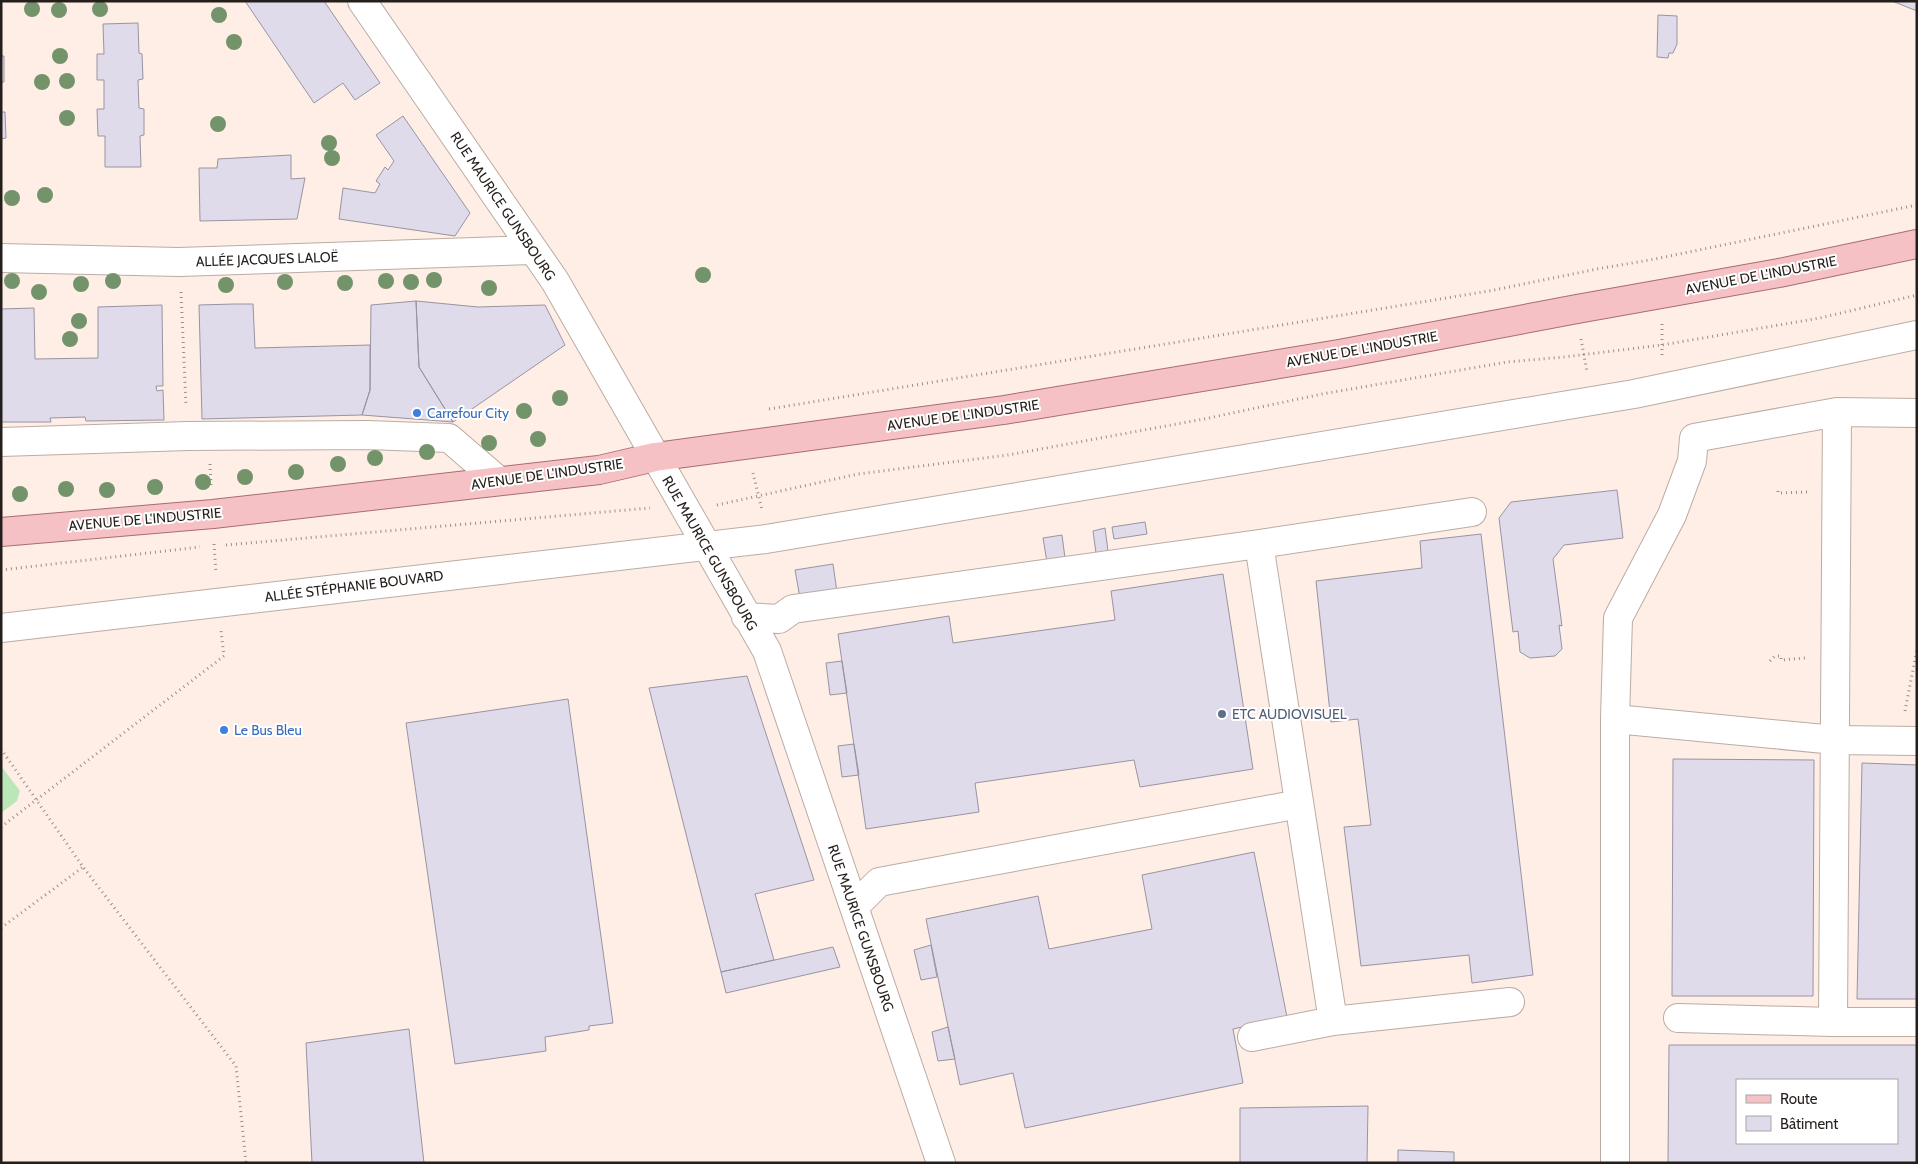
<svg xmlns="http://www.w3.org/2000/svg" width="1918" height="1164" font-family="Cabin,sans-serif">
	<style>
		.green { fill: #bbe7b8 }
		.building { fill: #e0dbea; stroke: #9894a2; fill-rule: evenodd }
		.lines { fill: none; stroke-linecap: round; stroke-linejoin: round }
		.minor-casing { stroke: #bbaca4; stroke-width: 30 }
		.major-casing { stroke: #a86d70; stroke-width: 30 }
		.path { stroke: #9b8f89; stroke-width: 3; stroke-dasharray: 1 4; stroke-linecap: butt }
		.minor { stroke: #fff; stroke-width: 28 }
		.major { stroke: #f5c1c5; stroke-width: 28 }
		.tree { fill: #73936a }
		.shop-dot { fill: #3f7fe0; stroke: #fff; stroke-width: 2 }
		.service-dot { fill: #5c6f8a; stroke: #fff; stroke-width: 2 }
		.labels { text-anchor: middle; dominant-baseline: central; stroke-width: 4; stroke-linejoin: round; paint-order: stroke }
		.street-label { font-size: 14px; fill: #251f1c; stroke: #fff }
		.shop-label { font-size: 14px; fill: #366cbe; stroke: #fff; text-anchor: start }
		.service-label { font-size: 14px; fill: #4e5e75; stroke: #fff; text-anchor: start }
	</style>
	<rect width="100%" height="100%" fill="#ffeee5"/>
	<path class="green" d="M 1,766 L 20,791 L 17,801 L 1,813 Z"/>
	<path class="building" d="M 245,1 L 324,1 L 380,83 L 355,100 L 343,83 L 314,103 Z
		M 1892,1 L 1917,1 L 1917,11 Z
		M 1658,15 L 1677,16 L 1677,44 L 1673,53 L 1669,53 L 1668,58 L 1657,57 Z
		M 138,23 L 139,53 L 142,54 L 143,79 L 138,80 L 139,108 L 144,109 L 144,135 L 140,136 L 141,167 L 105,167 L 105,136 L 98,136 L 97,109 L 104,109 L 104,80 L 97,80 L 97,54 L 104,54 L 103,24 Z
		M 1,56 L 4,56 L 4,82 L 1,82 Z
		M 1,112 L 5,112 L 6,138 L 1,139 Z
		M 403,116 L 470,213 L 455,236 L 339,219 L 343,188 L 375,193 L 380,184 L 376,181 L 385,167 L 388,170 L 394,161 L 376,135 Z
		M 291,155 L 291,179 L 305,178 L 297,219 L 200,221 L 199,168 L 217,168 L 218,159 Z
		M 416,301 L 478,307 L 545,305 L 565,345 L 453,422 L 419,367 Z
		M 416,301 L 419,367 L 453,422 L 362,415 L 370,390 L 371,305 Z
		M 234,304 L 253,304 L 255,348 L 370,345 L 370,390 L 362,415 L 202,419 L 199,305 Z
		M 162,305 L 163,386 L 156,386 L 157,391 L 163,390 L 164,420 L 86,421 L 85,417 L 50,418 L 51,422 L 1,422 L 1,309 L 34,308 L 35,359 L 98,358 L 98,307 Z
		M 1617,490 L 1623,538 L 1564,545 L 1553,559 L 1562,626 L 1559,625 L 1562,649 L 1555,656 L 1530,658 L 1520,652 L 1518,631 L 1513,632 L 1499,518 L 1511,502 Z
		M 1145,522 L 1147,534 L 1114,539 L 1112,527 Z
		M 1105,528 L 1108,551 L 1096,553 L 1093,531 Z
		M 1481,534 L 1533,975 L 1472,983 L 1469,955 L 1361,966 L 1344,827 L 1371,825 L 1358,719 L 1331,722 L 1316,581 L 1422,568 L 1420,541 Z
		M 1062,535 L 1065,558 L 1047,562 L 1043,538 Z
		M 833,564 L 837,592 L 800,598 L 795,570 Z
		M 1223,574 L 1253,769 L 1140,787 L 1134,760 L 975,783 L 979,812 L 866,829 L 838,634 L 949,616 L 953,643 L 1115,620 L 1111,591 Z
		M 842,661 L 847,693 L 830,695 L 826,663 Z
		M 747,676 L 814,880 L 755,894 L 774,960 L 721,972 L 649,688 Z
		M 568,699 L 613,1023 L 589,1026 L 589,1030 L 545,1037 L 546,1051 L 455,1064 L 406,723 Z
		M 854,744 L 859,775 L 842,777 L 838,746 Z
		M 1673,759 L 1814,760 L 1813,996 L 1672,996 Z
		M 1862,763 L 1917,765 L 1917,999 L 1857,999 Z
		M 1254,852 L 1287,1017 L 1233,1029 L 1243,1083 L 1025,1128 L 1013,1073 L 960,1085 L 926,919 L 1038,896 L 1049,949 L 1152,929 L 1142,875 Z
		M 931,945 L 937,977 L 921,980 L 914,950 Z
		M 833,947 L 840,967 L 726,993 L 721,972 Z
		M 948,1027 L 955,1059 L 938,1061 L 932,1032 Z
		M 409,1029 L 424,1163 L 312,1163 L 306,1043 Z
		M 1669,1045 L 1917,1045 L 1917,1163 L 1668,1163 ZM 1737,1080 L 1897,1080 L 1897,1143 L 1737,1143 Z
		M 1368,1106 L 1367,1163 L 1240,1163 L 1240,1108 Z
		M 1398,1150 L 1454,1152 L 1454,1163 L 1398,1163 Z"/>
	<g class="lines">
		<defs>
			<path id="minor" d="M 362,1 L 555,281 L 767,651 L 941,1163
				M 1,258 L 179,262 L 533,250
				M 1837,412 L 1917,413
				M 1,442 L 188,436 L 367,435 L 449,438 L 499,481
				M 1259,544 L 1333,1021
				M 746,617 L 779,619 L 793,609 L 1259,544 L 1472,512
				M 1,628 L 766,539 L 1634,394 L 1917,335
				M 1615,719 L 1835,740 L 1917,741
				M 854,907 L 879,882 L 1299,804
				M 1678,1018 L 1833,1022
				M 1252,1037 L 1333,1021 L 1510,1002
				M 1615,1163 L 1615,719 L 1618,618 L 1672,515 L 1692,461 L 1694,438 L 1837,412 L 1833,1022 L 1917,1022"/>
			<path id="major" d="M 1,532 L 213,514 L 599,470 L 655,457 L 1004,410 L 1339,354 L 1577,309 L 1779,273 L 1917,244"/>
		</defs>
		<use href="#minor" class="minor-casing"/>
		<use href="#major" class="major-casing"/>
		<path class="path" d="M 181,292 L 186,406
			M 1662,324 L 1662,358
			M 1581,339 L 1587,372
			M 769,409 L 1489,291 L 1597,269 L 1655,259 L 1917,205
			M 210,464 L 211,485
			M 753,473 L 762,510
			M 1778,491 L 1778,493 L 1807,492
			M 717,505 L 858,474 L 1008,455 L 1204,419 L 1322,394 L 1507,362 L 1564,357 L 1662,345 L 1820,318 L 1917,295
			M 214,544 L 216,573
			M 226,545 L 650,508
			M 1,570 L 200,547
			M 1770,661 L 1775,656 L 1781,656 L 1781,660 L 1805,658
			M 1905,711 L 1917,649
			M 1,749 L 83,867 L 236,1066 L 246,1163
			M 1,827 L 224,656 L 221,631
			M 1,928 L 83,867"/>
		<use href="#minor" class="minor"/>
		<use href="#major" class="major"/>
	</g>
	<g class="tree">
		<circle cx="32" cy="9" r="8"/>
		<circle cx="100" cy="9" r="8"/>
		<circle cx="59" cy="10" r="8"/>
		<circle cx="219" cy="15" r="8"/>
		<circle cx="234" cy="42" r="8"/>
		<circle cx="60" cy="56" r="8"/>
		<circle cx="67" cy="81" r="8"/>
		<circle cx="42" cy="82" r="8"/>
		<circle cx="67" cy="118" r="8"/>
		<circle cx="218" cy="124" r="8"/>
		<circle cx="329" cy="143" r="8"/>
		<circle cx="332" cy="158" r="8"/>
		<circle cx="45" cy="195" r="8"/>
		<circle cx="12" cy="198" r="8"/>
		<circle cx="703" cy="275" r="8"/>
		<circle cx="434" cy="280" r="8"/>
		<circle cx="12" cy="281" r="8"/>
		<circle cx="113" cy="281" r="8"/>
		<circle cx="386" cy="281" r="8"/>
		<circle cx="285" cy="282" r="8"/>
		<circle cx="411" cy="282" r="8"/>
		<circle cx="345" cy="283" r="8"/>
		<circle cx="81" cy="284" r="8"/>
		<circle cx="226" cy="285" r="8"/>
		<circle cx="489" cy="288" r="8"/>
		<circle cx="39" cy="292" r="8"/>
		<circle cx="79" cy="321" r="8"/>
		<circle cx="70" cy="339" r="8"/>
		<circle cx="560" cy="398" r="8"/>
		<circle cx="524" cy="411" r="8"/>
		<circle cx="538" cy="439" r="8"/>
		<circle cx="489" cy="443" r="8"/>
		<circle cx="427" cy="452" r="8"/>
		<circle cx="375" cy="458" r="8"/>
		<circle cx="338" cy="464" r="8"/>
		<circle cx="296" cy="472" r="8"/>
		<circle cx="245" cy="477" r="8"/>
		<circle cx="203" cy="482" r="8"/>
		<circle cx="155" cy="487" r="8"/>
		<circle cx="66" cy="489" r="8"/>
		<circle cx="107" cy="490" r="8"/>
		<circle cx="20" cy="494" r="8"/>
	</g>
	<g class="shop-dot">
		<circle cx="417" cy="413" r="5"/>
		<circle cx="224" cy="730" r="5"/>
	</g>
	<circle class="service-dot" cx="1222" cy="714" r="5"/>
	<g class="labels">
		<g class="street-label">
			<text transform="translate(503 206) rotate(56)">RUE MAURICE GUNSBOURG</text>
			<text transform="translate(267 259) rotate(-2)">ALLÉE JACQUES LALOË</text>
			<text transform="translate(1761 275) rotate(-11)">AVENUE DE L'INDUSTRIE</text>
			<text transform="translate(1362 349) rotate(-10)">AVENUE DE L'INDUSTRIE</text>
			<text transform="translate(963 415) rotate(-8)">AVENUE DE L'INDUSTRIE</text>
			<text transform="translate(547 474) rotate(-8)">AVENUE DE L'INDUSTRIE</text>
			<text transform="translate(145 519) rotate(-5)">AVENUE DE L'INDUSTRIE</text>
			<text transform="translate(710 553) rotate(60)">RUE MAURICE GUNSBOURG</text>
			<text transform="translate(354 586) rotate(-7)">ALLÉE STÉPHANIE BOUVARD</text>
			<text transform="translate(861 928) rotate(71)">RUE MAURICE GUNSBOURG</text>
		</g>
		<g class="shop-label">
			<text x="427" y="413">Carrefour City</text>
			<text x="234" y="730">Le Bus Bleu</text>
		</g>
		<g class="service-label">
			<text x="1232" y="714">ETC AUDIOVISUEL</text>
		</g>
	</g>
	<rect width="1918" height="1164" fill="none" stroke="#251f1c" stroke-width="5"/>
	<rect x="1736" y="1079" width="162" height="65" fill="#ffffff" stroke="#a8a5a4"/>
	<rect x="1746" y="1095" width="25" height="8" fill="#f5c1c5" stroke="#a8a5a4"/>
	<text x="1780" y="1104" font-size="15" fill="#251f1c">Route</text>
	<rect x="1746" y="1116" width="25" height="15" fill="#e0dbea" stroke="#a8a5a4"/>
	<text x="1780" y="1129" font-size="15" fill="#251f1c">Bâtiment</text>
</svg>
